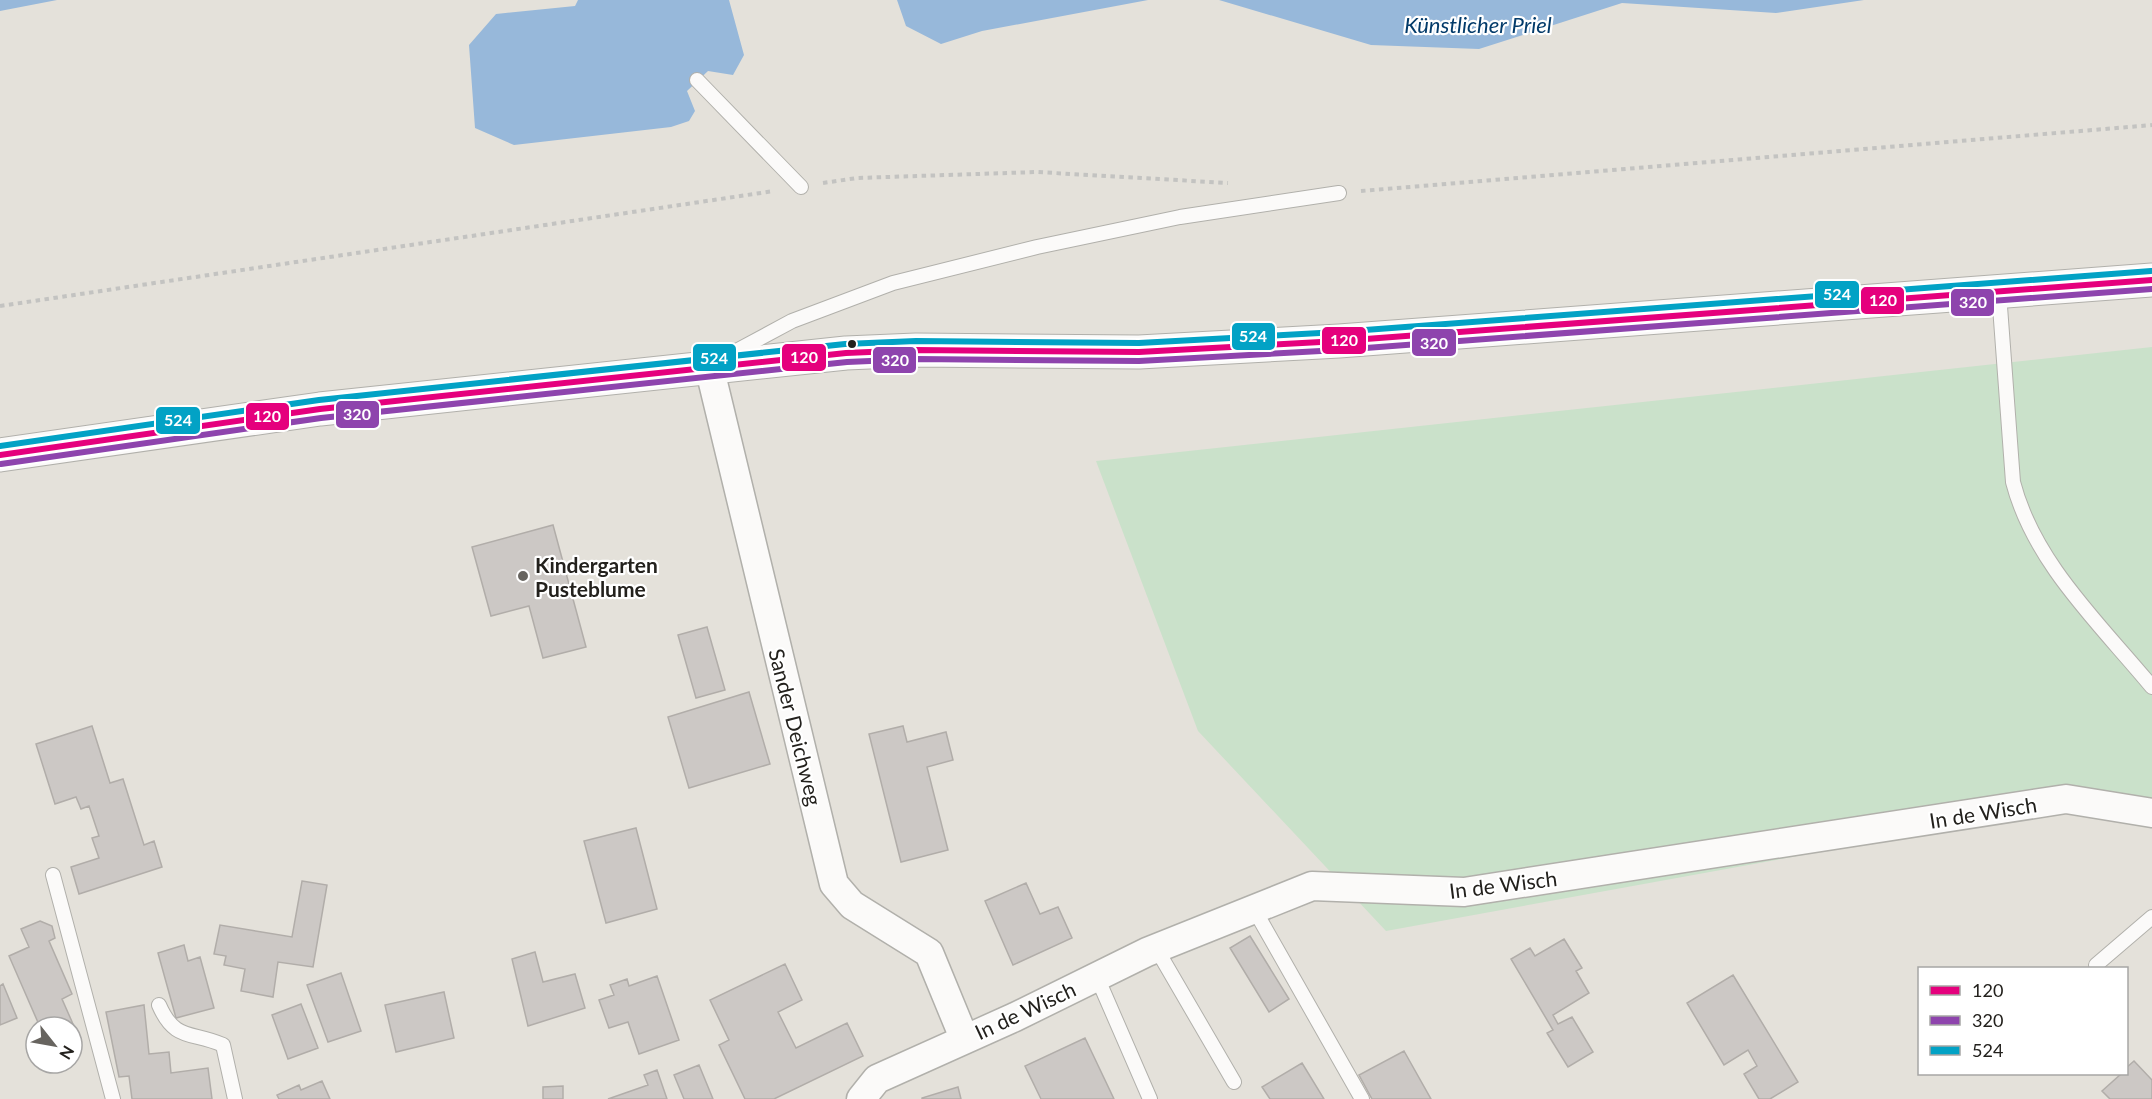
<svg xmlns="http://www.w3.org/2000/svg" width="2152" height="1099" font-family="Lato,sans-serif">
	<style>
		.green { fill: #cae1ca }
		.water { fill: #97b8da }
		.building { fill: #ccc8c5; stroke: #b1ada9; stroke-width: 1.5 }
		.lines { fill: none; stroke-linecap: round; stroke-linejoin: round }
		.lane-casing { stroke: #b1b0ab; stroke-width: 16 }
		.street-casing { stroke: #b1b0ab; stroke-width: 31 }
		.secondary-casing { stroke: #b1b0ab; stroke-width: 35 }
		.path { stroke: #c3c3c1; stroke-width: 4; stroke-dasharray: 4.5 4.5; stroke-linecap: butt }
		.lane { stroke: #fbfaf9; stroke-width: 14 }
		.street { stroke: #fbfaf9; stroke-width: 28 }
		.secondary { stroke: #fbfaf9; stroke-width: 33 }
		.bus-1-casing { stroke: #fff; stroke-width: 10 }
		.bus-2-casing { stroke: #fff; stroke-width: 10 }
		.bus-3-casing { stroke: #fff; stroke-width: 10 }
		.bus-1 { stroke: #e5007d; stroke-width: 6 }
		.bus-2 { stroke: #8e44ad; stroke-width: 6 }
		.bus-3 { stroke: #02a2c5; stroke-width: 6 }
		.bus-dot { fill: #23211d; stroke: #fff; stroke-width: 2 }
		.poi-dot { fill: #67645f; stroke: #fff; stroke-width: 2 }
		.labels { text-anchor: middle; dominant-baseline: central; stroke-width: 4.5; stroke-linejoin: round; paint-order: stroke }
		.poi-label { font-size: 21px; font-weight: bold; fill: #23211d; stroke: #fff; text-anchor: start }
		.street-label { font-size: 21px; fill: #23211d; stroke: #fff }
		.water-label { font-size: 22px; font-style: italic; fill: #033b6a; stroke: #fff }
		.line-badge { stroke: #fff; stroke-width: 2 }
		.badge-label { font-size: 16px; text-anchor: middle; font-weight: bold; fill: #fff }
	</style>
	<rect width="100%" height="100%" fill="#e4e1da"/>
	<path class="green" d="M 2152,347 L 2152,821 L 2066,807 L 1386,931 L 1198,731 L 1096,461 Z"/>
	<path class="water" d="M 0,0 L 57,0 L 0,11 Z
		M 578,0 L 729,0 L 744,55 L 733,75 L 708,71 L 687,91 L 695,111 L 689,121 L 671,127 L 514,145 L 475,128 L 469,45 L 496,14 L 575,6 Z
		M 897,0 L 1148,0 L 982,31 L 941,44 L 906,26 Z
		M 1219,0 L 1864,0 L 1776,13 L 1622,3 L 1479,49 L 1371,45 Z"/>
	<path class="building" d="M 553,525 L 586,647 L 543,658 L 529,606 L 491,616 L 472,547 Z
		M 707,627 L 725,690 L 696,698 L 678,635 Z
		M 749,692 L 770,764 L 689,788 L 668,717 Z
		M 92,726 L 110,783 L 123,779 L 144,845 L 154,841 L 162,867 L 79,894 L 71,867 L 99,858 L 92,838 L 99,836 L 89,806 L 81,809 L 76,797 L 55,804 L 36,744 Z
		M 903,726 L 907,742 L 946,732 L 953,760 L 927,767 L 948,850 L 901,862 L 869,734 Z
		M 636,828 L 657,909 L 606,923 L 584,841 Z
		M 302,881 L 327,885 L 313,967 L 278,962 L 273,997 L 241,991 L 245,969 L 224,965 L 226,956 L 214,954 L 220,925 L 292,937 Z
		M 1026,883 L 1040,914 L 1058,907 L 1072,938 L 1013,965 L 985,901 Z
		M 40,921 L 52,926 L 55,938 L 49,941 L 72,994 L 62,999 L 73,1024 L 66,1027 L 40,1027 L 9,956 L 29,947 L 21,929 Z
		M 1250,936 L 1289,999 L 1269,1012 L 1230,948 Z
		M 1564,939 L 1582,968 L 1576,971 L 1589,993 L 1553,1015 L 1558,1024 L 1572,1017 L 1593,1052 L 1568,1067 L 1547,1033 L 1553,1030 L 1511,959 L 1530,948 L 1535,956 Z
		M 184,945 L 188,961 L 200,957 L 214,1008 L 176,1018 L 158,953 Z
		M 535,952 L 543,982 L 575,974 L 585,1008 L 528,1026 L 512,959 Z
		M 785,964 L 802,1000 L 778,1012 L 796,1048 L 847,1023 L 863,1056 L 774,1099 L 745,1099 L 719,1045 L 729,1040 L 710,1000 Z
		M 341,973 L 361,1031 L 328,1042 L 307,985 Z
		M 1733,975 L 1798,1082 L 1770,1099 L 1759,1099 L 1744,1074 L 1757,1066 L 1748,1050 L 1724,1065 L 1687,1003 Z
		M 657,976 L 679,1040 L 639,1054 L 628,1022 L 609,1028 L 599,1000 L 614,995 L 610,985 L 627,979 L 629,986 Z
		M 3,984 L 17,1018 L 0,1025 L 0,986 Z
		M 444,992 L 454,1038 L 396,1052 L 385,1005 Z
		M 301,1004 L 318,1048 L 288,1059 L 272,1015 Z
		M 144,1005 L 149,1054 L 169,1052 L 171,1073 L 208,1068 L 212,1099 L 132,1099 L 129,1076 L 119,1077 L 106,1012 Z
		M 1085,1038 L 1114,1099 L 1041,1099 L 1025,1066 Z
		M 1404,1051 L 1431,1099 L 1372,1099 L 1359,1075 Z
		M 2134,1061 L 2152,1080 L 2152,1099 L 2110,1099 L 2102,1091 L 2121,1074 L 2126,1074 L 2126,1068 Z
		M 1302,1063 L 1324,1099 L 1270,1099 L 1262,1087 Z
		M 699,1065 L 713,1099 L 684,1099 L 674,1075 Z
		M 657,1070 L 667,1099 L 608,1099 L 648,1085 L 644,1075 Z
		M 322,1081 L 330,1099 L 279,1099 L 277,1095 L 299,1085 L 301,1090 Z
		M 563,1086 L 563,1099 L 543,1099 L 543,1087 Z
		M 958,1087 L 961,1099 L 922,1099 L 922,1098 Z"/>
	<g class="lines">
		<defs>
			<path id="lane" d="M 697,80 L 801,187
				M 1999,293 L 2013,482 C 2034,563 2100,624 2152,687
				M 727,356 L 792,321 L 893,283 L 1037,247 L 1180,217 L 1339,193
				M 53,875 L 113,1099
				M 1254,909 L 1362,1099
				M 1156,948 L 1234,1082
				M 2096,965 L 2152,917
				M 1097,977 L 1150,1099
				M 159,1005 C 175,1042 192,1031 223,1045 L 235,1099"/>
			<path id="street" d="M 709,366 L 834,884 L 852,905 L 929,953 L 964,1038
				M 861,1099 L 877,1079 L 1015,1017 L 1147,952 L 1312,886 L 1464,892 L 2066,799 L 2152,813"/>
			<path id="secondary" d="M 0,455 L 320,409 L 846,353 L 916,350 L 1139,352 L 1339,341 L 2152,280"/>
		</defs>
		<use href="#lane" class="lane-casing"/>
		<use href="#street" class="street-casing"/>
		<use href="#secondary" class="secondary-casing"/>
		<path class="path" d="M 823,183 L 857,178 L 1037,172 L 1228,183
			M 1361,191 L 2152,125
			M 0,306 L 774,191"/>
		<use href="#lane" class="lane"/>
		<use href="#street" class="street"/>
		<use href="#secondary" class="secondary"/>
		<defs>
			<path id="bus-1" d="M 0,455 L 320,409 L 846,353 L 916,350 L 1139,352 L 1339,341 L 2152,280"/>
			<path id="bus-2" d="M 1,464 L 321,418 L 847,362 L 916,359 L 1139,361 L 1339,350 L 2152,289"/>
			<path id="bus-3" d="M 0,446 L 319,400 L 845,344 L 916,341 L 1139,343 L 1338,332 L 2151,271"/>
		</defs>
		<use href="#bus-1" class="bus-1-casing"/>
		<use href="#bus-2" class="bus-2-casing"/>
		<use href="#bus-3" class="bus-3-casing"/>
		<use href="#bus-1" class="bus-1"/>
		<use href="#bus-2" class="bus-2"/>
		<use href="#bus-3" class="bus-3"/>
	</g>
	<circle class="bus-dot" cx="852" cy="344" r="5"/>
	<circle class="poi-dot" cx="523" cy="576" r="6"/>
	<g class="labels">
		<g class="poi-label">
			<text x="535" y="564">Kindergarten<tspan x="535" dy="24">Pusteblume</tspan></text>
		</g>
		<g class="street-label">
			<text transform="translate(796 727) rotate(76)">Sander Deichweg</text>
			<text transform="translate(1983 812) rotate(-9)">In de Wisch</text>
			<text transform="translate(1503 884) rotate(-7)">In de Wisch</text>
			<text transform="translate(1025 1010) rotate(-25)">In de Wisch</text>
		</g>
		<g class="water-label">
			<text x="1478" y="24">Künstlicher Priel</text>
		</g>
	</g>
	<g class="line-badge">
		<rect x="1814" y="280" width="46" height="29" rx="6" fill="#02a2c5"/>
		<rect x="1860" y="286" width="45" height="29" rx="6" fill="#e5007d"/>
		<rect x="1950" y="288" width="45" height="29" rx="6" fill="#8e44ad"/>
		<rect x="1231" y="322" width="45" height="29" rx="6" fill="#02a2c5"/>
		<rect x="1321" y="326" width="46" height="29" rx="6" fill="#e5007d"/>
		<rect x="1411" y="328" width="46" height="29" rx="6" fill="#8e44ad"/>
		<rect x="781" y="343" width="46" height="29" rx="6" fill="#e5007d"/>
		<rect x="692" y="343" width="45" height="29" rx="6" fill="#02a2c5"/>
		<rect x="872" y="346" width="45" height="28" rx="6" fill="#8e44ad"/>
		<rect x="335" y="400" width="45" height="29" rx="6" fill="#8e44ad"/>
		<rect x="245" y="402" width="45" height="29" rx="6" fill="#e5007d"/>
		<rect x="155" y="406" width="46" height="29" rx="6" fill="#02a2c5"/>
	</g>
	<g class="badge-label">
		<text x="1837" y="300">524</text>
		<text x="1883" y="306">120</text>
		<text x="1973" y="308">320</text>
		<text x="1253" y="342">524</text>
		<text x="1344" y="346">120</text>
		<text x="1434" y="349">320</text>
		<text x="804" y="363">120</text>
		<text x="714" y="364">524</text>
		<text x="895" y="366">320</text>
		<text x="357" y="420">320</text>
		<text x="267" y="422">120</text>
		<text x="178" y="426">524</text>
	</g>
	<rect x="1918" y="967" width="210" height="108" fill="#ffffff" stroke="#a7a6a5" stroke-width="1.5"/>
	<rect x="1930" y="986" width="30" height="9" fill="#e5007d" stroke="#a7a6a5" stroke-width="1.5"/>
	<text x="1972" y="997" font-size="18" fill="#23211d">120</text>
	<rect x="1930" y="1016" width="30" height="9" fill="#8e44ad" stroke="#a7a6a5" stroke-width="1.5"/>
	<text x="1972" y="1027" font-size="18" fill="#23211d">320</text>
	<rect x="1930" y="1046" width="30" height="9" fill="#02a2c5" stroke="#a7a6a5" stroke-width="1.5"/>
	<text x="1972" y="1057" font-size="18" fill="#23211d">524</text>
	<g transform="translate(54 1045) rotate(121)"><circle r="28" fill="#ffffff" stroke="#a7a6a5" stroke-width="1.5"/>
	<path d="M0-4.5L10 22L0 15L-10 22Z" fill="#67645f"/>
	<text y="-9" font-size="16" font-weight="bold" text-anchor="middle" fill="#23211d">N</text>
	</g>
</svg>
